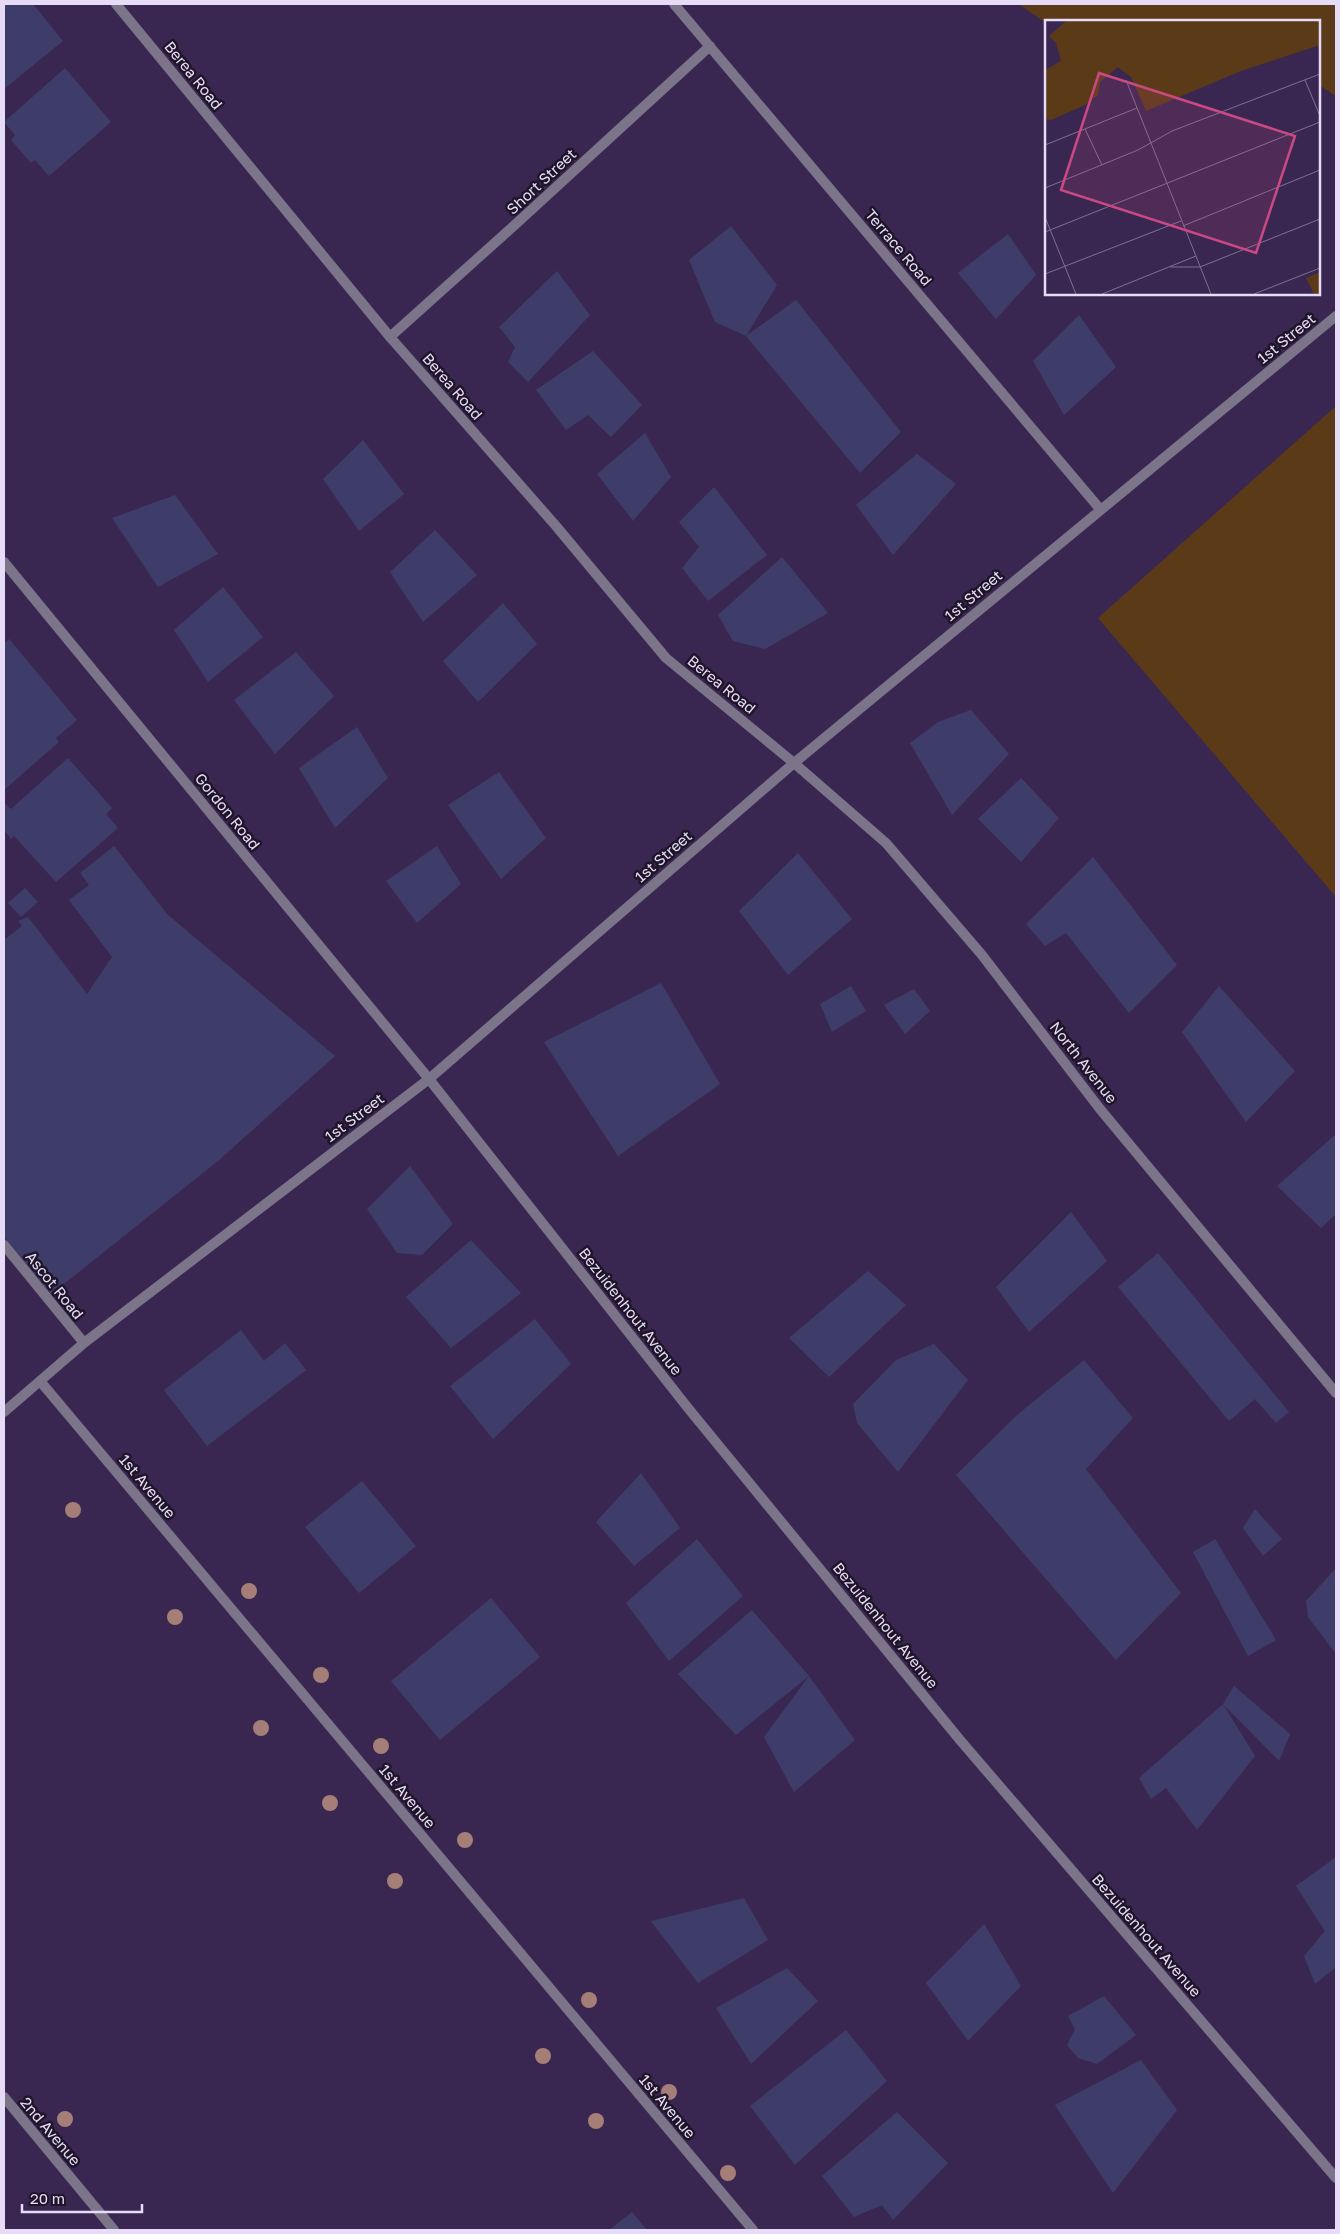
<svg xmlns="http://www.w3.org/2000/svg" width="1340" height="2234" font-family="'Golos Text',sans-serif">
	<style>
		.green { fill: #5b3a18 }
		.building { fill: #3e3d6a }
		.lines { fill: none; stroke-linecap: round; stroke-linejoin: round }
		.minor { stroke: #7c7489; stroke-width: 10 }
		.tertiary { stroke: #7c7489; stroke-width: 10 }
		.tree { fill: #a47e77 }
		.labels { text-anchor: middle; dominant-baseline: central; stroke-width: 5; stroke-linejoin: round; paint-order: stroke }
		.street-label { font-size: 15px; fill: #e7dcf7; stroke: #1e1628 }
		.inset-road { fill: none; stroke: #7f6f93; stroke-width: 1 }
		.view { fill: #cb4982; fill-opacity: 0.15; stroke: #cb4982; stroke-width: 2.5 }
		.inset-edge { fill: none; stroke: #e7dcf7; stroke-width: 2.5 }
	</style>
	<rect width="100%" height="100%" fill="#3a2751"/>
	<path class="green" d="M 1019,4 L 1336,4 L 1336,96 L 1319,85 L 1319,21 L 1046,21 L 1046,23 Z
		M 1336,406 L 1336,897 L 1098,618 Z"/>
	<path class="building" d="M 4,4 L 33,4 L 63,41 L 4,89 Z
		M 65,68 L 111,122 L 49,176 L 35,160 L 31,163 L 11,140 L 15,135 L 4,122 Z
		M 731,226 L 777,285 L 746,336 L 796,300 L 901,432 L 860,473 L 746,336 L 715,322 L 689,260 Z
		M 1008,234 L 1036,275 L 996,319 L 958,273 Z
		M 557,271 L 590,315 L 528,382 L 508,362 L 515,347 L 499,327 Z
		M 1079,315 L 1116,367 L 1064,415 L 1033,361 Z
		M 593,351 L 642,405 L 611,437 L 588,415 L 566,430 L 536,390 Z
		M 645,433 L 671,477 L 633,521 L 597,474 Z
		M 363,440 L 404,494 L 359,531 L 323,479 Z
		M 917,454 L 956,484 L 893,555 L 856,505 Z
		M 714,487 L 767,555 L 708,601 L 682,568 L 699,547 L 679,522 Z
		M 175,495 L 218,554 L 158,587 L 112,518 Z
		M 435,530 L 477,575 L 423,622 L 390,572 Z
		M 782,557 L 828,613 L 765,649 L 733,641 L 718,615 Z
		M 223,587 L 263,637 L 208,682 L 174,630 Z
		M 503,603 L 537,644 L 478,702 L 443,661 Z
		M 9,639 L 77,720 L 56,738 L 59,742 L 4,790 L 4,644 Z
		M 296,652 L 334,696 L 275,754 L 234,700 Z
		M 971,710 L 1009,754 L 952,815 L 910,743 L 938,722 Z
		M 357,727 L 388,778 L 335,828 L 299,768 Z
		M 68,758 L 112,808 L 106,814 L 118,828 L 56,882 L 14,836 L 11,839 L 4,830 L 4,802 L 11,809 Z
		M 499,772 L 546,838 L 501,879 L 448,805 Z
		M 1021,778 L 1059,818 L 1021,862 L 978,819 Z
		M 114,846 L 167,914 L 335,1056 L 218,1161 L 50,1295 L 4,1237 L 4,940 L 22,926 L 18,921 L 28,917 L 87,994 L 112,957 L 69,900 L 89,885 L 80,873 Z
		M 437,846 L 461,884 L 417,923 L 386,881 Z
		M 798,853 L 852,919 L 788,975 L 739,911 Z
		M 1093,857 L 1177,965 L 1129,1013 L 1066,933 L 1045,946 L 1026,924 Z
		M 25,888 L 38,902 L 21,917 L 8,903 Z
		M 661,983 L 720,1084 L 618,1156 L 544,1042 Z
		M 851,986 L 866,1011 L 832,1032 L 820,1004 Z
		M 1219,986 L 1295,1071 L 1246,1122 L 1182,1032 Z
		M 914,989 L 930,1011 L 905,1034 L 884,1005 Z
		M 1336,1134 L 1336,1214 L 1321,1228 L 1277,1186 Z
		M 410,1166 L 453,1224 L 422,1255 L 397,1253 L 367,1209 Z
		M 1071,1212 L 1107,1261 L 1029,1332 L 996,1287 Z
		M 471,1240 L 521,1293 L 451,1348 L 406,1297 Z
		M 1158,1253 L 1289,1412 L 1276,1423 L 1255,1399 L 1229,1421 L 1118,1287 Z
		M 868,1271 L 906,1305 L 829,1377 L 789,1338 Z
		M 535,1319 L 571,1364 L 493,1439 L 450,1386 Z
		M 241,1330 L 264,1361 L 285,1343 L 306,1370 L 207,1446 L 164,1390 Z
		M 934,1344 L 968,1380 L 898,1472 L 857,1423 L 853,1404 L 896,1360 Z
		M 1084,1360 L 1133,1418 L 1086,1469 L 1181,1593 L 1116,1660 L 956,1475 L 1017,1415 Z
		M 641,1473 L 680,1528 L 634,1566 L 596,1522 Z
		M 362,1481 L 416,1546 L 359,1593 L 305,1527 Z
		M 1255,1509 L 1282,1539 L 1263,1556 L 1243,1528 Z
		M 697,1539 L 743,1596 L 669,1661 L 626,1603 Z
		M 1215,1539 L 1276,1640 L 1248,1656 L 1193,1552 Z
		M 1336,1568 L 1336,1654 L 1308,1617 L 1306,1601 Z
		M 491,1598 L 540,1657 L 440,1740 L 391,1681 Z
		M 752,1610 L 809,1676 L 736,1735 L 678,1674 Z
		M 809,1676 L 855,1740 L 794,1792 L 764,1737 Z
		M 1234,1686 L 1290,1734 L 1279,1761 L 1223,1704 L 1255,1756 L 1197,1830 L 1166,1788 L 1151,1799 L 1139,1778 L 1223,1704 Z
		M 1336,1857 L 1336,1967 L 1315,1984 L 1304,1956 L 1325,1931 L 1296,1886 Z
		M 744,1898 L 768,1940 L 698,1983 L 651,1921 Z
		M 984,1924 L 1021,1986 L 968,2041 L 926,1983 Z
		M 787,1968 L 818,2001 L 751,2064 L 716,2008 Z
		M 1104,1996 L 1136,2035 L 1097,2064 L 1078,2058 L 1067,2045 L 1075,2029 L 1068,2016 Z
		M 846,2030 L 887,2081 L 795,2165 L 750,2106 Z
		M 1141,2060 L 1177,2110 L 1113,2193 L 1055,2105 Z
		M 897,2112 L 948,2163 L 893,2220 L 882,2205 L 854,2217 L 822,2176 Z
		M 632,2212 L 647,2230 L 609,2230 Z"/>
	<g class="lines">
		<path class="minor" d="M 674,4 L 1100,509
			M 390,337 L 518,222 L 710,46
			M 4,1245 L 84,1343
			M 40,1381 L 753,2230
			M 4,1412 L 84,1343 L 429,1079 L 794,763 L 1336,316
			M 4,2097 L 114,2230"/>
		<path class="tertiary" d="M 116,4 L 390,337 L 556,526 L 666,658 L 794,763 L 886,843 L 982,955 L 1100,1109 L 1336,1393
			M 4,562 L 429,1079 L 688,1408 L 960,1740 L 1336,2178"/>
	</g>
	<g class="tree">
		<circle cx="73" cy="1510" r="8"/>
		<circle cx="249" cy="1591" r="8"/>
		<circle cx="175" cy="1617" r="8"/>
		<circle cx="321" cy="1675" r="8"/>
		<circle cx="261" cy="1728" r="8"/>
		<circle cx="381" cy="1746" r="8"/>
		<circle cx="330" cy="1803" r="8"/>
		<circle cx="465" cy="1840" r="8"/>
		<circle cx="395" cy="1881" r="8"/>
		<circle cx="589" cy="2000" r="8"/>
		<circle cx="543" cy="2056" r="8"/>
		<circle cx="669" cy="2092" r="8"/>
		<circle cx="65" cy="2119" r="8"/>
		<circle cx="596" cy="2121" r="8"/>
		<circle cx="728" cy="2173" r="8"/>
	</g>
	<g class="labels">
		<g class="street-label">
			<text transform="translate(194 75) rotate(51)">Berea Road</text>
			<text transform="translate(541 181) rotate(-43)">Short Street</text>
			<text transform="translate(899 247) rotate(50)">Terrace Road</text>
			<text transform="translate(1286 338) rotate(-39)">1st Street</text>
			<text transform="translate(453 386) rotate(49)">Berea Road</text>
			<text transform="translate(973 595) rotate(-40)">1st Street</text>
			<text transform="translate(722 684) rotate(39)">Berea Road</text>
			<text transform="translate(228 811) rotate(51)">Gordon Road</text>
			<text transform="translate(663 856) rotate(-41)">1st Street</text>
			<text transform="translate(1084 1062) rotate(52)">North Avenue</text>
			<text transform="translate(354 1117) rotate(-37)">1st Street</text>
			<text transform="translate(55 1285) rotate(51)">Ascot Road</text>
			<text transform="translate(631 1311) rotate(52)">Bezuidenhout Avenue</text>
			<text transform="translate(148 1486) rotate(50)">1st Avenue</text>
			<text transform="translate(886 1625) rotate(51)">Bezuidenhout Avenue</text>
			<text transform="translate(408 1796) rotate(50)">1st Avenue</text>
			<text transform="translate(1147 1935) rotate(49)">Bezuidenhout Avenue</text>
			<text transform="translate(668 2106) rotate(50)">1st Avenue</text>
			<text transform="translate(51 2131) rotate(50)">2nd Avenue</text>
		</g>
	</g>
	<g transform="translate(1045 20)">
		<rect width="275" height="275" fill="#3a2751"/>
		<path d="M 21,1 L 275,1 L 275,25 L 196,51 L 101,91 L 86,57 L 73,47 L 55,62 L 53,75 L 40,85 L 6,100 L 0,99 L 0,50 L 16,41 L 11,23 L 4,16 ZM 275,252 L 275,274 L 269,274 L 261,258 Z" fill="#5b3a18"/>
		<path class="inset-road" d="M 81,60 L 166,274M 260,60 L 275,96M 40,109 L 57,145M 0,125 L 92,88M 0,168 L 93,130 L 127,111 L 275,54M 0,197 L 31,274M 138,206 L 275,150M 0,212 L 275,102M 125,247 L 155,247 L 275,199M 0,254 L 136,201M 57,274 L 151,236M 209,274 L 275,248"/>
		<path class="view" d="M 54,53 L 250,116 L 211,233 L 16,170 Z"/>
		<rect width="275" height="275" class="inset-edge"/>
	</g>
	<rect width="1340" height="2234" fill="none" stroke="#e7dcf7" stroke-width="10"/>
	<path d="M22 2204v8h120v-8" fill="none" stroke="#e7dcf7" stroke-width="2.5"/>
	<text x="30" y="2204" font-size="15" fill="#e7dcf7" stroke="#1e1628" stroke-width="4" paint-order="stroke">20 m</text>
</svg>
